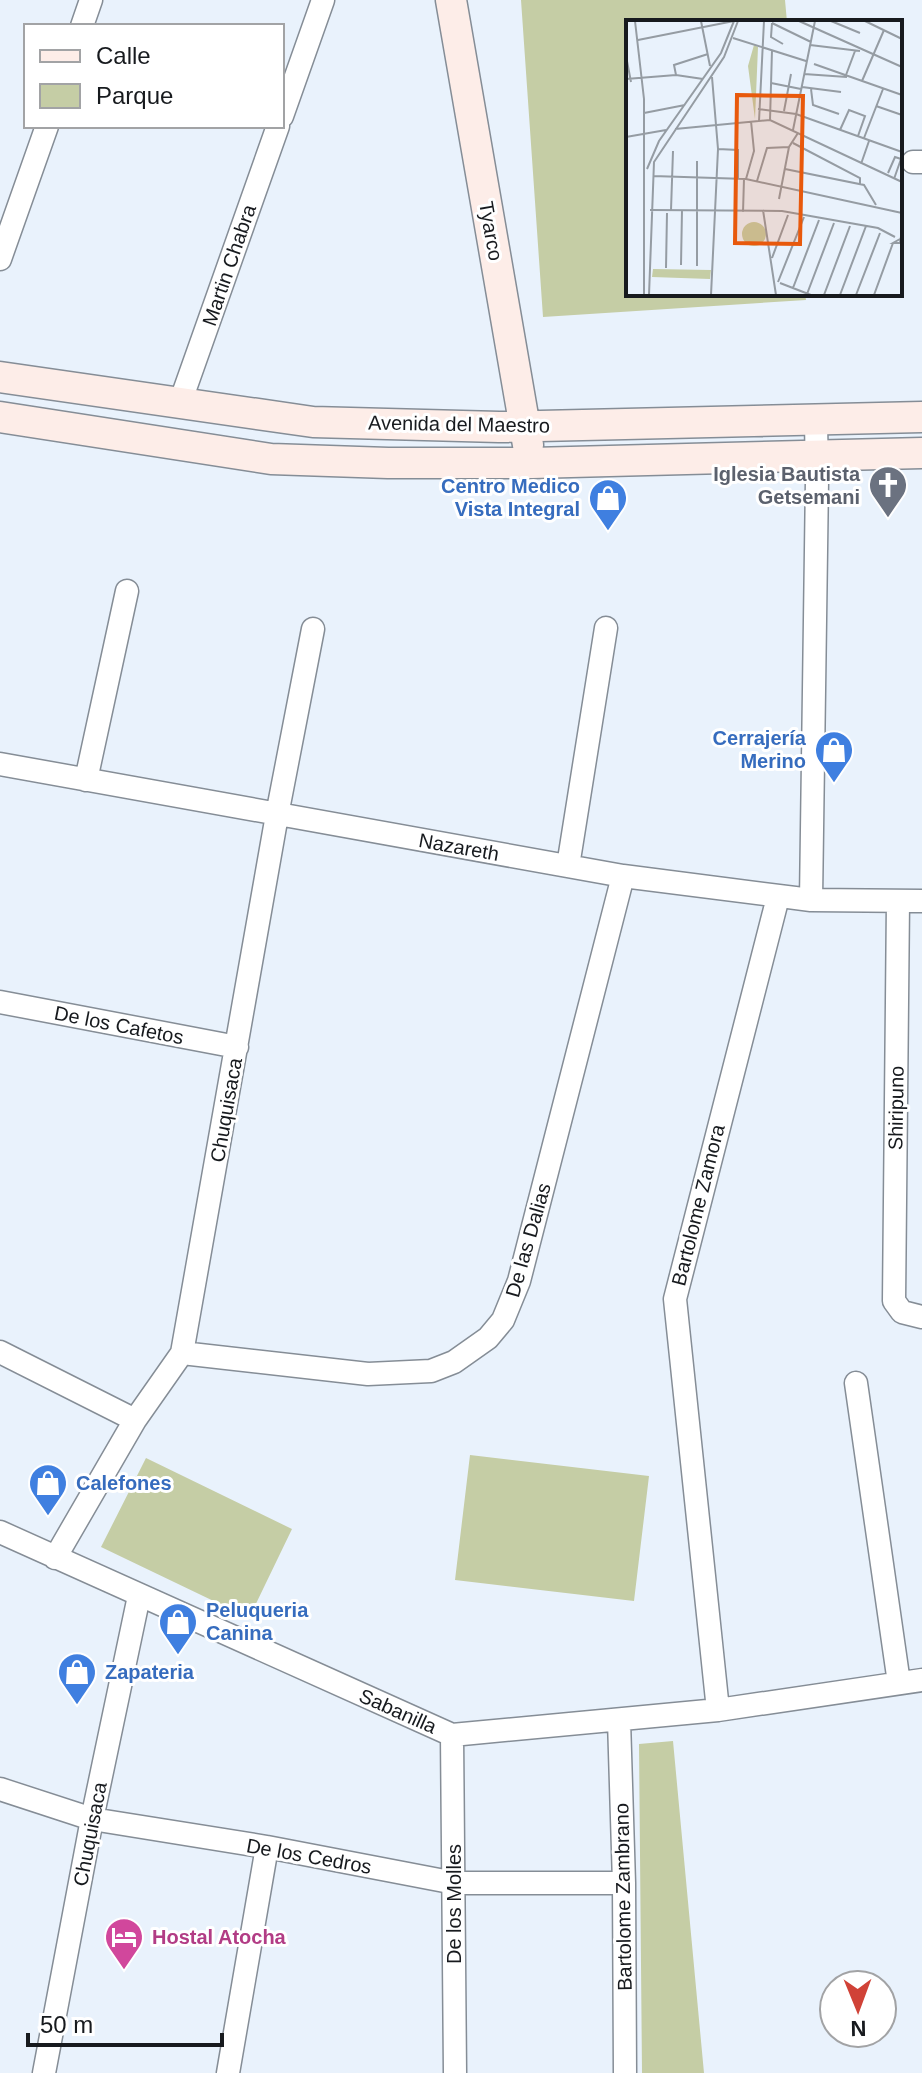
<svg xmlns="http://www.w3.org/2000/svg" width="922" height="2073" font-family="Helvetica,sans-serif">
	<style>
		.green { fill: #c5cda5 }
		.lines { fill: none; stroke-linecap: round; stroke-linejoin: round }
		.street-casing { stroke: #858d96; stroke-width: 25 }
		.secondary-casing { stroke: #858d96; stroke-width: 33 }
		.street { stroke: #fff; stroke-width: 22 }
		.secondary { stroke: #fdede8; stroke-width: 30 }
		.labels { text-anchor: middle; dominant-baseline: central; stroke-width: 6; stroke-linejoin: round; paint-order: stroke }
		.street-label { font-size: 20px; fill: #171a1e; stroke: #fff }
		.worship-label { font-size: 20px; font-weight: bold; fill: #5b616d; stroke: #fff; text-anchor: end }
		.shop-label { font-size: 20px; font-weight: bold; fill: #366cbe; stroke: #fff; text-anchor: start }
		.hotel-label { font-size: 20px; font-weight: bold; fill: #b23c85; stroke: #fff; text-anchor: start }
		.inset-road { fill: none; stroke: #959ca3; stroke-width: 2 }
		.view { fill: #e8590c; fill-opacity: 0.15; stroke: #e8590c; stroke-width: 4 }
		.inset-edge { fill: none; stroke: #171a1e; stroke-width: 4 }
	</style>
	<rect width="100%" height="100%" fill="#e9f2fc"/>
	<path class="green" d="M 521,0 L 785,0 L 787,22 L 628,22 L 628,294 L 805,294 L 806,300 L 543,317 Z
		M 470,1455 L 649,1476 L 634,1601 L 455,1580 Z
		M 146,1458 L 292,1529 L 249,1618 L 101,1547 Z
		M 673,1741 L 704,2073 L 642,2073 L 639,1744 Z"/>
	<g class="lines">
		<defs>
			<path id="street" d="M 82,26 L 91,0
				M 282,116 L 323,0
				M 913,162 L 922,162
				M 0,259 L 47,126
				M 180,403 L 278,126
				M 0,764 L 623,876 L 811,900 L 922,901
				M 86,780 L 127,591
				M 568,866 L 606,628
				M 811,900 L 817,480 L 816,421
				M 898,901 L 894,1301 L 902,1312 L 922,1317
				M 0,1002 L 237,1047
				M 0,1352 L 135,1420
				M 182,1353 L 368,1374 L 431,1371 L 454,1362 L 488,1338 L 503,1320 L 519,1281 L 623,876
				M 856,1383 L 899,1683
				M 0,1532 L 452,1735 L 718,1710 L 922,1680
				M 55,1558 L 135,1420 L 182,1353 L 277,815 L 313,629
				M 718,1710 L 675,1299 L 778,897
				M 619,1720 L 624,1883 L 625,2073
				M 452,1735 L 455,2073
				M 0,1789 L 92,1819 L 267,1847 L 455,1883 L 624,1883
				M 44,2073 L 92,1819 L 139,1596
				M 228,2073 L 267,1847"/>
			<path id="secondary" d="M 451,0 L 528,445
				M 0,377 L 313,422 L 499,427 L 922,417
				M 0,417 L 271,459 L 388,463 L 532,463 L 922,453"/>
		</defs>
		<use href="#street" class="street-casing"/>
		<use href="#secondary" class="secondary-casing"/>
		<use href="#street" class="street"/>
		<use href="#secondary" class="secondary"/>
	</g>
	<defs>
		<symbol id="church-pin" viewBox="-11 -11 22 30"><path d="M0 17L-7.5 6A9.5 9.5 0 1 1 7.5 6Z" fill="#6b7280" stroke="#fff"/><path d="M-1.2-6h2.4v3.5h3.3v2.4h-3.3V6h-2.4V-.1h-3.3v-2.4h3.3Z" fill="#fff"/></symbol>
		<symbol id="shop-pin" viewBox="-11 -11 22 30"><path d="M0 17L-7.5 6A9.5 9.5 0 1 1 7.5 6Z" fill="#3f7fe0" stroke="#fff"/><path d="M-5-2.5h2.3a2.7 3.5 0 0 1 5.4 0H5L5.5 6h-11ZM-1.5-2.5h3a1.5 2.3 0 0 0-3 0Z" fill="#fff"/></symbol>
		<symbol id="hotel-pin" viewBox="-11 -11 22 30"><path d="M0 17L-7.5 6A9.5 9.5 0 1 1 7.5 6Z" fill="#d1479c" stroke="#fff"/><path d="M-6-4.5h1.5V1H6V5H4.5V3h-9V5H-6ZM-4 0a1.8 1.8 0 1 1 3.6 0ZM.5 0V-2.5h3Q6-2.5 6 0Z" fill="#fff"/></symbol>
	</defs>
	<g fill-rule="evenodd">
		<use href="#church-pin" x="866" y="463" width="44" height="60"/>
		<use href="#shop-pin" x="586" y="476" width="44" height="60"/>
		<use href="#shop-pin" x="812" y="728" width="44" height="60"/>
		<use href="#shop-pin" x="26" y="1461" width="44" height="60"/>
		<use href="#shop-pin" x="156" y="1600" width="44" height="60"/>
		<use href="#shop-pin" x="55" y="1650" width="44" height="60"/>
		<use href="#hotel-pin" x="102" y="1915" width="44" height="60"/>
	</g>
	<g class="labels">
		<g class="street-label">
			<text transform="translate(491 231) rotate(80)">Tyarco</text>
			<text transform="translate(229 265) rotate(-71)">Martin Chabra</text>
			<text transform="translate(459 424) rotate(1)">Avenida del Maestro</text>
			<text transform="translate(459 847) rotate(10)">Nazareth</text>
			<text transform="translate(119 1025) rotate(11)">De los Cafetos</text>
			<text transform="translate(896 1108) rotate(-89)">Shiripuno</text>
			<text transform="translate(226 1110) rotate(-80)">Chuquisaca</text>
			<text transform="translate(698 1205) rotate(-76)">Bartolome Zamora</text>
			<text transform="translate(528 1240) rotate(-74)">De las Dalias</text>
			<text transform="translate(398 1711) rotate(24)">Sabanilla</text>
			<text transform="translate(90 1834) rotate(-79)">Chuquisaca</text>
			<text transform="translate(309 1856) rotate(10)">De los Cedros</text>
			<text transform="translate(623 1897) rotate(-91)">Bartolome Zambrano</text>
			<text transform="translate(454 1904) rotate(-90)">De los Molles</text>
		</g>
		<g class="worship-label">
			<text x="860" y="474">Iglesia Bautista<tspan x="860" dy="23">Getsemani</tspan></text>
		</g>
		<g class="shop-label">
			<text x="580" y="486" text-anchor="end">Centro Medico<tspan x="580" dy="23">Vista Integral</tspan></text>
			<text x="806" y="738" text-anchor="end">Cerrajería<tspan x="806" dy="23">Merino</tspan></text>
			<text x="76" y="1483">Calefones</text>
			<text x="206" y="1610">Peluqueria<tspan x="206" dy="23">Canina</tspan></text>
			<text x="105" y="1672">Zapateria</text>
		</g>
		<g class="hotel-label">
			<text x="152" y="1937">Hostal Atocha</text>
		</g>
	</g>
	<g transform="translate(626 20)">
		<rect width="276" height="276" fill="#e9f2fc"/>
		<path d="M 128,25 L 132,27 L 129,99 L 122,46 ZM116 214a12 12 0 1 1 24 0a12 12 0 1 1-24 0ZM 27,249 L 85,250 L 84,259 L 26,257 Z" fill="#c5cda5"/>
		<path class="inset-road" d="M 9,1 L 18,79 L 18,275M 75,1 L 84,46M 173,1 L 276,47M 205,1 L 234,13M 239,1 L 276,19M 146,3 L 185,22M 146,3 L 145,17 L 157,24M 107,18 L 180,41M 12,20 L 108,1M 184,25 L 234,31M 0,36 L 5,62M 188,44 L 276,75M 178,54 L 221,57M 50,55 L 48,45 L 82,34M 220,55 L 229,31M 0,59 L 50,55 L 77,59M 236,61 L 258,10M 145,63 L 175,69M 176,67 L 215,72M 185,69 L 187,85 L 213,94M 250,86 L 276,95M 132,89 L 170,94 L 276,132M 158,91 L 165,54M 18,93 L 59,85M 144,100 L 146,30M 133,101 L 138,1M 49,109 L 144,100 L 276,162M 167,110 L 189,1M 214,110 L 223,90 L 239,96 L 232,116M 0,117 L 40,110M 238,118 L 257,69M 167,123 L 234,158 L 234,164M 92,129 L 112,130 L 112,159M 235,144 L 243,121M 21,149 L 33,121 L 95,33 L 108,1M 159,149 L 238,165 L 250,185M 262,153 L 269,137 L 275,139 L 268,159M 27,156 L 120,159 L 276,193M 120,159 L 128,131 L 125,101M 131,161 L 141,128 L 163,127M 153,179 L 163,127 L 172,113M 24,190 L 156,191 L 252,208 L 269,217M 45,190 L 47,131M 137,190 L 150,275M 117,192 L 118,159M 274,219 L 267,223 L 274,223 L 276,210M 146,238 L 162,195M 55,245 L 56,190M 71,246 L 71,141M 40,248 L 41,193M 152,262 L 178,197M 154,263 L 185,275M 167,268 L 193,200M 181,274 L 208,203M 23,275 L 28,142 L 98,37 L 112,1M 85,275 L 92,129 L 86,57M 198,275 L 224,206M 214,275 L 240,206M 230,275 L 254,213M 248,275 L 267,223"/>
		<path class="view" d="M 111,75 L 177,76 L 174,224 L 109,223 Z"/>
		<rect width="276" height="276" class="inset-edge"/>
	</g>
	<rect x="24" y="24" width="260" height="104" fill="#ffffff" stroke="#a2a3a5" stroke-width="2"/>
	<rect x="40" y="50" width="40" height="12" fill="#fdede8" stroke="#a2a3a5" stroke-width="2"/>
	<text x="96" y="64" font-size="24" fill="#171a1e">Calle</text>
	<rect x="40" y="84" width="40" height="24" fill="#c5cda5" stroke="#a2a3a5" stroke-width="2"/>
	<text x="96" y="104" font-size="24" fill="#171a1e">Parque</text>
	<g transform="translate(858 2009) rotate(179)"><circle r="38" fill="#ffffff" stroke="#a2a3a5" stroke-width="2"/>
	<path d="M0-6L14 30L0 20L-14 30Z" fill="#d04237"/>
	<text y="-12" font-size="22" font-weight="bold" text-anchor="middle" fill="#171a1e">N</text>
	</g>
	<path d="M28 2033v12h194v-12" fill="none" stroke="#171a1e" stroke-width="4"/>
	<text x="40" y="2033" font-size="24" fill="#171a1e" stroke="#ffffff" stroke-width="6" paint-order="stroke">50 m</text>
</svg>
